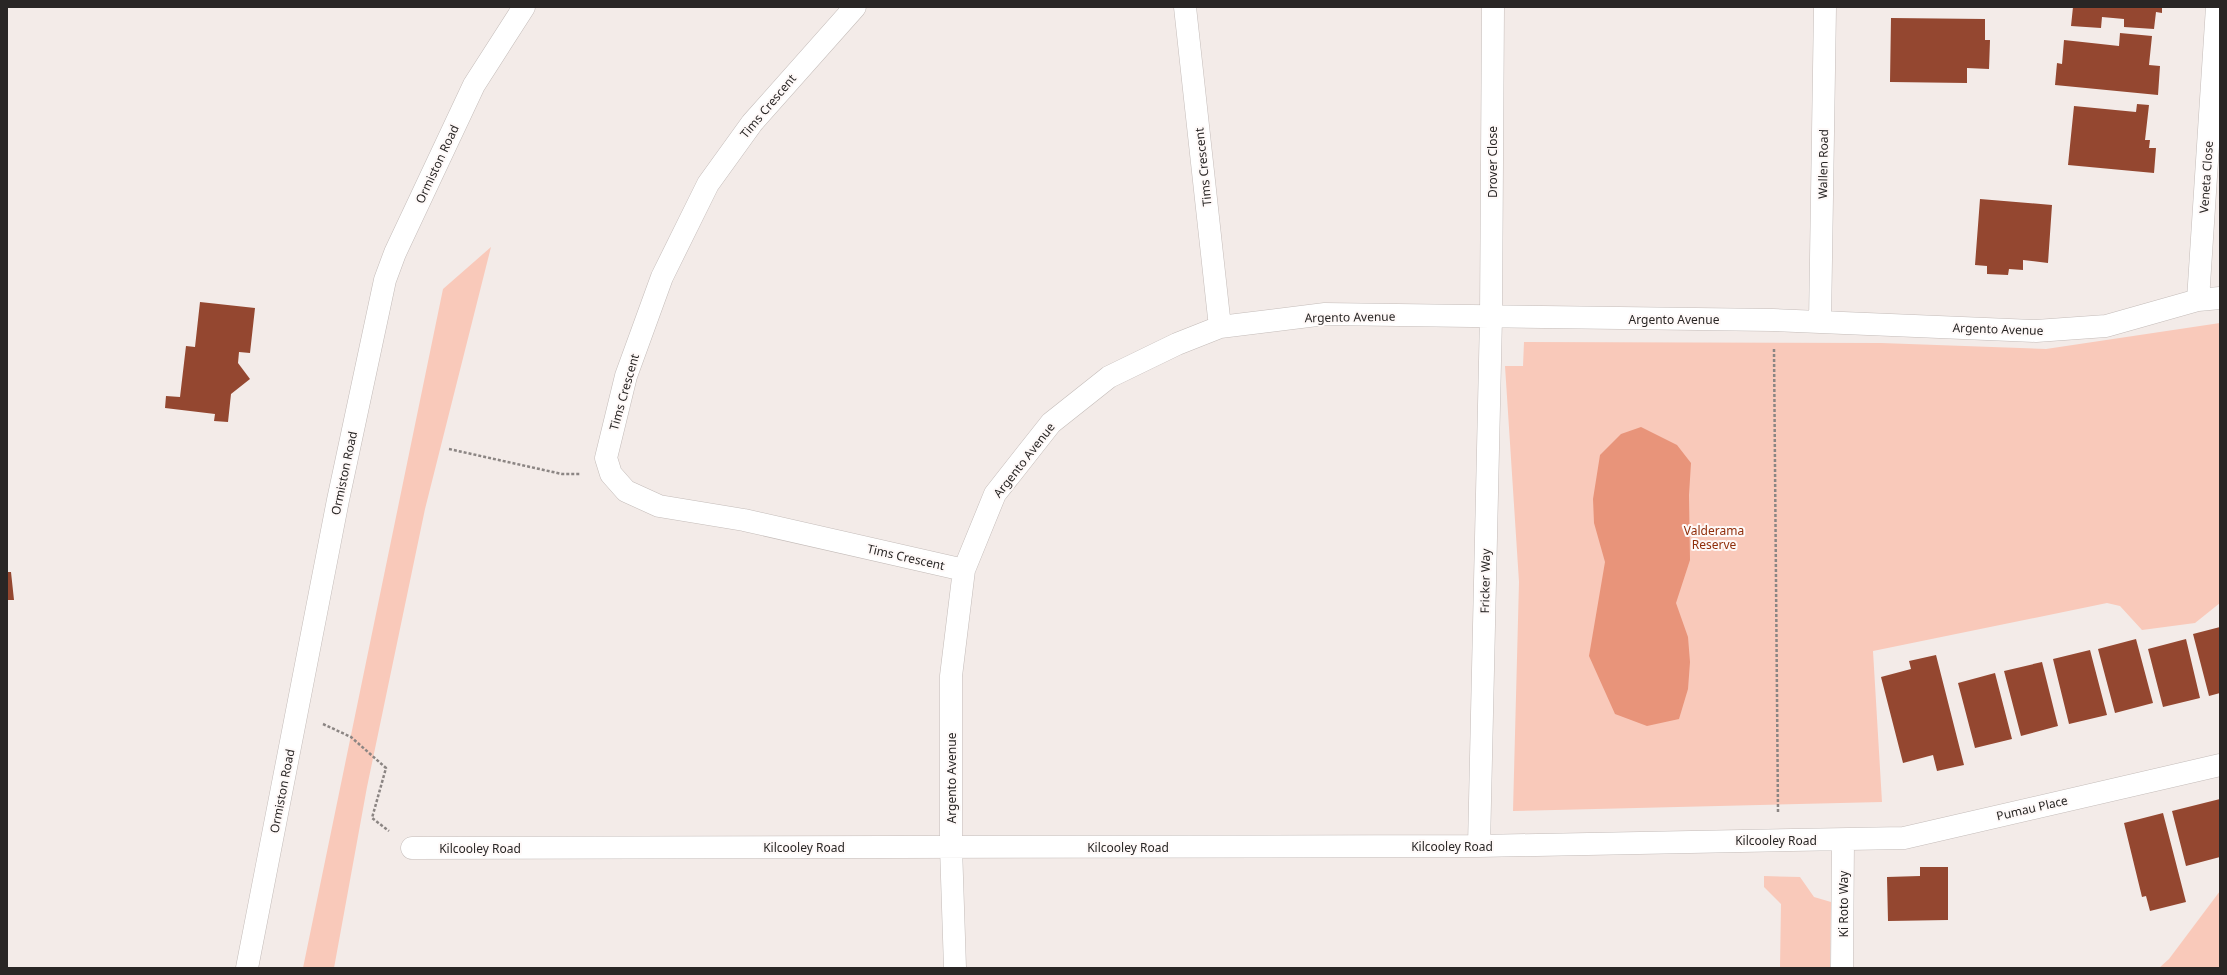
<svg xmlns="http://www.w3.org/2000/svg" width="2227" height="975" font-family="'Noto Sans',sans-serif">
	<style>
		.green { fill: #f9c9ba }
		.water { fill: #e8947a }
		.building { fill: #944730 }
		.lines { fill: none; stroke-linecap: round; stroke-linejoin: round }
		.minor-casing { stroke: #c4bcb9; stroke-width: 23 }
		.secondary-casing { stroke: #c4bcb9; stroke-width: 23 }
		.path { stroke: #8b8583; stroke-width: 2.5; stroke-dasharray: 3 2; stroke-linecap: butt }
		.minor { stroke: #fff; stroke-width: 22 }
		.secondary { stroke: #fff; stroke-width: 22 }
		.labels { text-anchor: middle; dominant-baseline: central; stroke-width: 4; stroke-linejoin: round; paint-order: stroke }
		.street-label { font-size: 12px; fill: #292625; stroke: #fef9f8 }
		.park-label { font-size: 12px; fill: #902e0a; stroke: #fef9f8 }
	</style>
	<rect width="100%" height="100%" fill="#f3ebe8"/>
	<path class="green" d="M 491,247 L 425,509 L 367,787 L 334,968 L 303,968 L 443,289 Z
		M 2220,323 L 2220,603 L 2195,623 L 2142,630 L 2120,606 L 2107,603 L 1873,651 L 1882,802 L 1513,811 L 1519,582 L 1505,366 L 1523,366 L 1524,342 L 1881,343 L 2046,349 Z
		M 1764,876 L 1800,877 L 1814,897 L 1831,902 L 1830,968 L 1780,968 L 1781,904 L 1764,887 Z
		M 2220,891 L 2220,968 L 2159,968 L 2169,959 Z"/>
	<path class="water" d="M 1641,427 L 1677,445 L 1691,463 L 1689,495 L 1690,560 L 1676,603 L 1688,637 L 1690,662 L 1688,689 L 1679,719 L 1647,726 L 1615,714 L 1589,656 L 1605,562 L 1594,523 L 1593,499 L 1600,455 L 1621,434 Z"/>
	<path class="building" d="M 2073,7 L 2162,7 L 2162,13 L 2156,12 L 2154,29 L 2124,27 L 2124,19 L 2102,17 L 2101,28 L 2071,26 Z
		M 1891,18 L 1985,19 L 1985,40 L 1990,40 L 1989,69 L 1967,68 L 1967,83 L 1890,82 Z
		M 2120,33 L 2152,36 L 2149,65 L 2160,66 L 2158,95 L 2055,85 L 2057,63 L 2062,64 L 2064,40 L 2119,46 Z
		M 2137,104 L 2149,105 L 2145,140 L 2150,140 L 2149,148 L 2156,148 L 2154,173 L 2068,165 L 2074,106 L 2136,112 Z
		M 1980,199 L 2052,205 L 2048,263 L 2023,260 L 2023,270 L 2009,269 L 2008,275 L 1987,274 L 1987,266 L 1975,265 Z
		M 200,302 L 255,308 L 250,353 L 239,352 L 238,363 L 250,379 L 231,394 L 228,422 L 214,421 L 215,414 L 165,408 L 166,396 L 180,397 L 186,346 L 195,347 Z
		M 7,572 L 11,572 L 14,600 L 7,600 Z
		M 2220,627 L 2220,693 L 2209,696 L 2193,634 Z
		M 2136,639 L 2153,703 L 2115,713 L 2098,649 Z
		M 2186,639 L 2200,698 L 2163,707 L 2148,649 Z
		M 2090,650 L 2107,715 L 2069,724 L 2053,659 Z
		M 1936,655 L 1964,765 L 1937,771 L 1933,755 L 1903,763 L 1881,677 L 1911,669 L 1909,661 Z
		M 2042,662 L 2058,726 L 2021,736 L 2004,671 Z
		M 1995,673 L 2012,739 L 1975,748 L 1958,683 Z
		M 2220,799 L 2220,857 L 2186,866 L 2172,811 Z
		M 2163,813 L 2186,902 L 2150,911 L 2146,896 L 2142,897 L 2124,823 Z
		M 1920,867 L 1948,867 L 1948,920 L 1888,921 L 1887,877 L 1920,876 Z"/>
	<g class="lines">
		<defs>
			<path id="minor" d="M 855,7 L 752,123 L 708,184 L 662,277 L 626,376 L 606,458 L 611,474 L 626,491 L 659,506 L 744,520 L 964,570
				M 1185,7 L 1220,327
				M 2198,300 L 2217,7
				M 1820,322 L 1825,7
				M 1479,846 L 1491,317 L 1493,7
				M 412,848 L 1479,846 L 1904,838 L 2220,765
				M 955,968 L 951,847 L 951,676 L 964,570 L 995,494 L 1051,423 L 1109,377 L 1177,344 L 1220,327 L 1325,314 L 1773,320 L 2036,331 L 2106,326 L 2198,300 L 2220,298
				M 1842,968 L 1843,840"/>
			<path id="secondary" d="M 247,968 L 338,500 L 385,280 L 395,253 L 474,85 L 524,7"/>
		</defs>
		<use href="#minor" class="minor-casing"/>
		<use href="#secondary" class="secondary-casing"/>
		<path class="path" d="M 1774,349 L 1778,812
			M 449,449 L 562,474 L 581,474
			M 323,724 L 351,737 L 386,768 L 372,818 L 389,831"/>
		<use href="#minor" class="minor"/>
		<use href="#secondary" class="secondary"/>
	</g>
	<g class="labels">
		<g class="street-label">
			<text transform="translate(768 106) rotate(-50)">Tims Crescent</text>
			<text transform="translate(1492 162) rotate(-90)">Drover Close</text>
			<text transform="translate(437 164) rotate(-65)">Ormiston Road</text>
			<text transform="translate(1823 164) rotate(-89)">Wallen Road</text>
			<text transform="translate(1203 167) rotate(-96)">Tims Crescent</text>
			<text transform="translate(2206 177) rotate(-86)">Veneta Close</text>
			<text transform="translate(1350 317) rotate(-1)">Argento Avenue</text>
			<text x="1674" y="319">Argento Avenue</text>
			<text transform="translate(1998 329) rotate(2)">Argento Avenue</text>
			<text transform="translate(624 392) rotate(-74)">Tims Crescent</text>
			<text transform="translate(1024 460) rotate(-52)">Argento Avenue</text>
			<text transform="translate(344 473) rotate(-78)">Ormiston Road</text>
			<text transform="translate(906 557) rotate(13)">Tims Crescent</text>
			<text transform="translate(1485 581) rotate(-89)">Fricker Way</text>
			<text transform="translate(951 778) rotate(-90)">Argento Avenue</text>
			<text transform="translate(282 791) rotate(-79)">Ormiston Road</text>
			<text transform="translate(2032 808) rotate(-13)">Pumau Place</text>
			<text x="1776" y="840">Kilcooley Road</text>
			<text x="1452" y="846">Kilcooley Road</text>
			<text x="804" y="847">Kilcooley Road</text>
			<text x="1128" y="847">Kilcooley Road</text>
			<text x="480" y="848">Kilcooley Road</text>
			<text transform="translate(1843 904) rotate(-90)">Ki Roto Way</text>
		</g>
		<g class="park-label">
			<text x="1714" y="530">Valderama<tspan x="1714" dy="14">Reserve</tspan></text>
		</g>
	</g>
	<rect width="2227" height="975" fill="none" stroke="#292625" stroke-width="16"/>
</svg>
